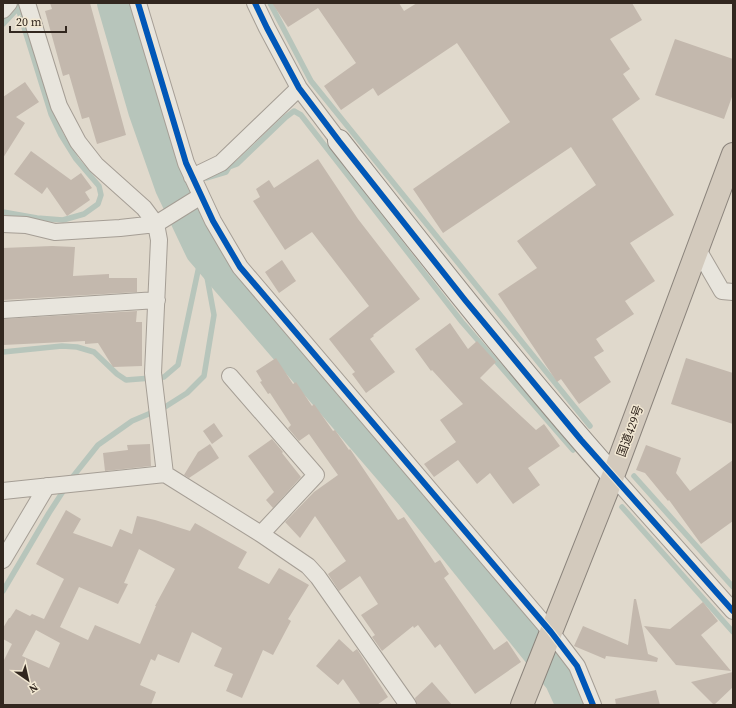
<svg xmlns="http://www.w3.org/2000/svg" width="736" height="708" font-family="'Source Serif 4','Noto Sans JP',serif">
<rect width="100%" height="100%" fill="#e0d9cc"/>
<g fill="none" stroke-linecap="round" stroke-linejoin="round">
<path stroke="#b7c5bb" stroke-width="5.5" d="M270,3l41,78 279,345
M3,24l15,-16v-2
M206,178l20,-6 3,-5 8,-3 49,-47 8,-6 7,4 161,207 111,128
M172,187l22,-6
M3,212l34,6 26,2 21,-6 14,-10 3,-9 -2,-9 -23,-27 -15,-24 -10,-21 -33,-106 3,-4
M3,352l59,-6 15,1 17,5 23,22 9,6 38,-3 14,-12 24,-113
M634,476l99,111
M622,507l111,125
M3,591l46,-78 22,-34 27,-34 34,-24 33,-14 22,-14 17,-17 10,-61 -12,-65"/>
<path stroke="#b7c5bb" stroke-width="34" d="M114,3l31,107 27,77 30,63 211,245 148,184 12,26"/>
</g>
<path fill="#c3b8ad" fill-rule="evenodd" d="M50,3h40l36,132 -29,9 -8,-27 -7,2 -13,-45 -6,2 -18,-65 7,-2z
M272,3h127l5,8 13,-8h215l10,17 -32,19 20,30 -7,5 17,25 -28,20 62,96 -44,28 25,38 -30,20 9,13 -38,25 8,12 -10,6 17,25 -32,22 -18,-25 -4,3 -59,-88 39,-26 -20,-27 79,-56 -25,-38 -128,86 -30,-44 97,-67 -53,-79 -79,53 -5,-8 -32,22 -17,-24 32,-23 -38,-55 -30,19z
M675,39l58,20v35l-9,25 -69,-24z
M25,82l14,20 -23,15 9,6 -22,35v-61z
M31,151l40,29 10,-7 11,15 -7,4 5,8 -23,16 -20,-29 -5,7 -28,-20z
M318,159l40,60 62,80 -47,36 1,1 -4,3 25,33 -29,21 -14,-19 3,-2 -26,-33 40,-33 -57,-74 -27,18 -32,-49 7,-4 -4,-8 13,-9 5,8z
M52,246l23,1 -2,29 36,-2v4h28v14l-134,8v-52z
M282,260l14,21 -17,12 -14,-21z
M137,311l-1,11h6v44l-29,1 -15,-24 -13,1v-3l-82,4v-26z
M450,323l18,26 9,-8 19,21 -16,16 56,52 8,-6 16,22 -32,22 12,17 -27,19 -23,-31 -13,11 -19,-24 -24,17 -10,-13 32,-22 -16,-22 23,-16 -31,-34 -1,1 -16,-22z
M276,358l17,26 3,-2 16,24 2,-2 19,27 2,-1 14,20 1,-1 48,71 6,-3 31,46 5,-3 9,14 -5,4 50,72 13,-9 14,21 -46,32 -35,-50 -5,4 -17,-23 -4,3 -1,-2 -31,25 -10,-14 3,-2 -14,-20 17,-11 -18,-28 -21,15 -11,-17 18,-13 -31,-45 -15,22 -15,-16 29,-30 24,-17 -29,-41 -10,7 -11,-13 3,-3 -21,-32 -2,1 -8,-12 2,-1 -6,-10z
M686,358l47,15v51l-62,-20z
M214,423l9,13 -11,8 -9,-13z
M272,439l11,13 -1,1 19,24 -28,31 -7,-8 8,-8 -26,-36z
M150,444l1,22 -46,5 -2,-18 25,-3 -1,-5z
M210,444l9,14 -30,20 -5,-3 14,-23z
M646,445l35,13 -5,15 14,18 43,-31v61l-32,23 -32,-44 -1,1 -23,-28 -9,-3z
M66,510l15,9 -8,14 39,14 8,-18 12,5 5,-18 18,4 35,11 5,-8 52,29 -9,16 25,13 6,3 10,-16 30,17 -21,34 3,2 -18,34 -10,-5 -21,48 -16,-7 7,-17 -19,-8 8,-18 -30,-16 -13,31 -21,-9 -3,7 -4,-2 -11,26 16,7 -5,13h-148v-43l9,-18 -9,-5v-11l6,-10h1l6,-9 14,7 2,-2 12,5 20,-40 -28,-15zM139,549l36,20 -20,37h1l-16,38 -45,-19 -7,15 -28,-13 19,-40 39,17 10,-20 -4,-1zM36,630l24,13 -11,25 -27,-12z
M634,599h2l12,55 10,4 -1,4 -51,-6 -1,3 -31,-13 9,-20 45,19z
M703,602l15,19 -17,14 30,36 -55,-6 -32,-39 26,3z
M339,639l14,13 4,-3 31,48 -11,8h-16l-18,-26 -5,6 -22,-19z
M733,672v15l-19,18 -23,-23z
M432,682l20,23h-35l-2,-7z
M656,690l4,15h-44l-1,-6z"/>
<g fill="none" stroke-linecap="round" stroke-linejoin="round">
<g stroke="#a59e95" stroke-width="18">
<path id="street" d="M27,3l32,103 19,36 18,23 48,43 12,16 3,16 -6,133 12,101
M138,3l48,160 27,58 27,46 311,365 26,34 16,39
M255,3l12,25 32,60 40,53
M3,10l6,-7
M192,177l29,-14 78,-75
M3,224l23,1 29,7 65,-4 36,-4 45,-28
M697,248l25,43 11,1
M3,310l154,-10
M230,376l86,99 -55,59
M613,476l120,135
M3,491l162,-17 96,60 47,32 10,11 90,128
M3,560l44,-74"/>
</g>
<g stroke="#958e85" stroke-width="24">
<path id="secondary" d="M339,141c89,113 178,227 274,335"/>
</g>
<g stroke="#8b847c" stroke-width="24">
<path id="highway" d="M522,705l91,-229 120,-322"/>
</g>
<use href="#street" stroke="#e8e5dd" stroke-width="16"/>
<use href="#secondary" stroke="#e8e5dd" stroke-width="22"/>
<use href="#highway" stroke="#d3cabd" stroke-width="22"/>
<g stroke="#f1e7d2" stroke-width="8">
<path id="cycleway" d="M138,3l48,160 27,58 27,46 311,365 26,34 16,39
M255,3l12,25 32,60 40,53 126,159 116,140 152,171"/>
</g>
<use href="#cycleway" stroke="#0057b8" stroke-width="6"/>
</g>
<g text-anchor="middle" stroke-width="3" stroke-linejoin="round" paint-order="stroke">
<g font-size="12" fill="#32271f" stroke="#f1e7d2">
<text transform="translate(630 431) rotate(-70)" y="4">国道429号</text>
</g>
</g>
<rect width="736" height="708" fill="none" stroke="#32271f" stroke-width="8"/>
<g transform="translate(28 680) rotate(146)" stroke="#f1e7d2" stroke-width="3" paint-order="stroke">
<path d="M0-3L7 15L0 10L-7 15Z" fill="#32271f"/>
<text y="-6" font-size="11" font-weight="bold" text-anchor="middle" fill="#32271f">N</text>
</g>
<path d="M10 26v6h56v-6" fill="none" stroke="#32271f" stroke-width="2"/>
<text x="16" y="26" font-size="12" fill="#32271f" stroke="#f1e7d2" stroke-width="3" paint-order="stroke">20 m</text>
</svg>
